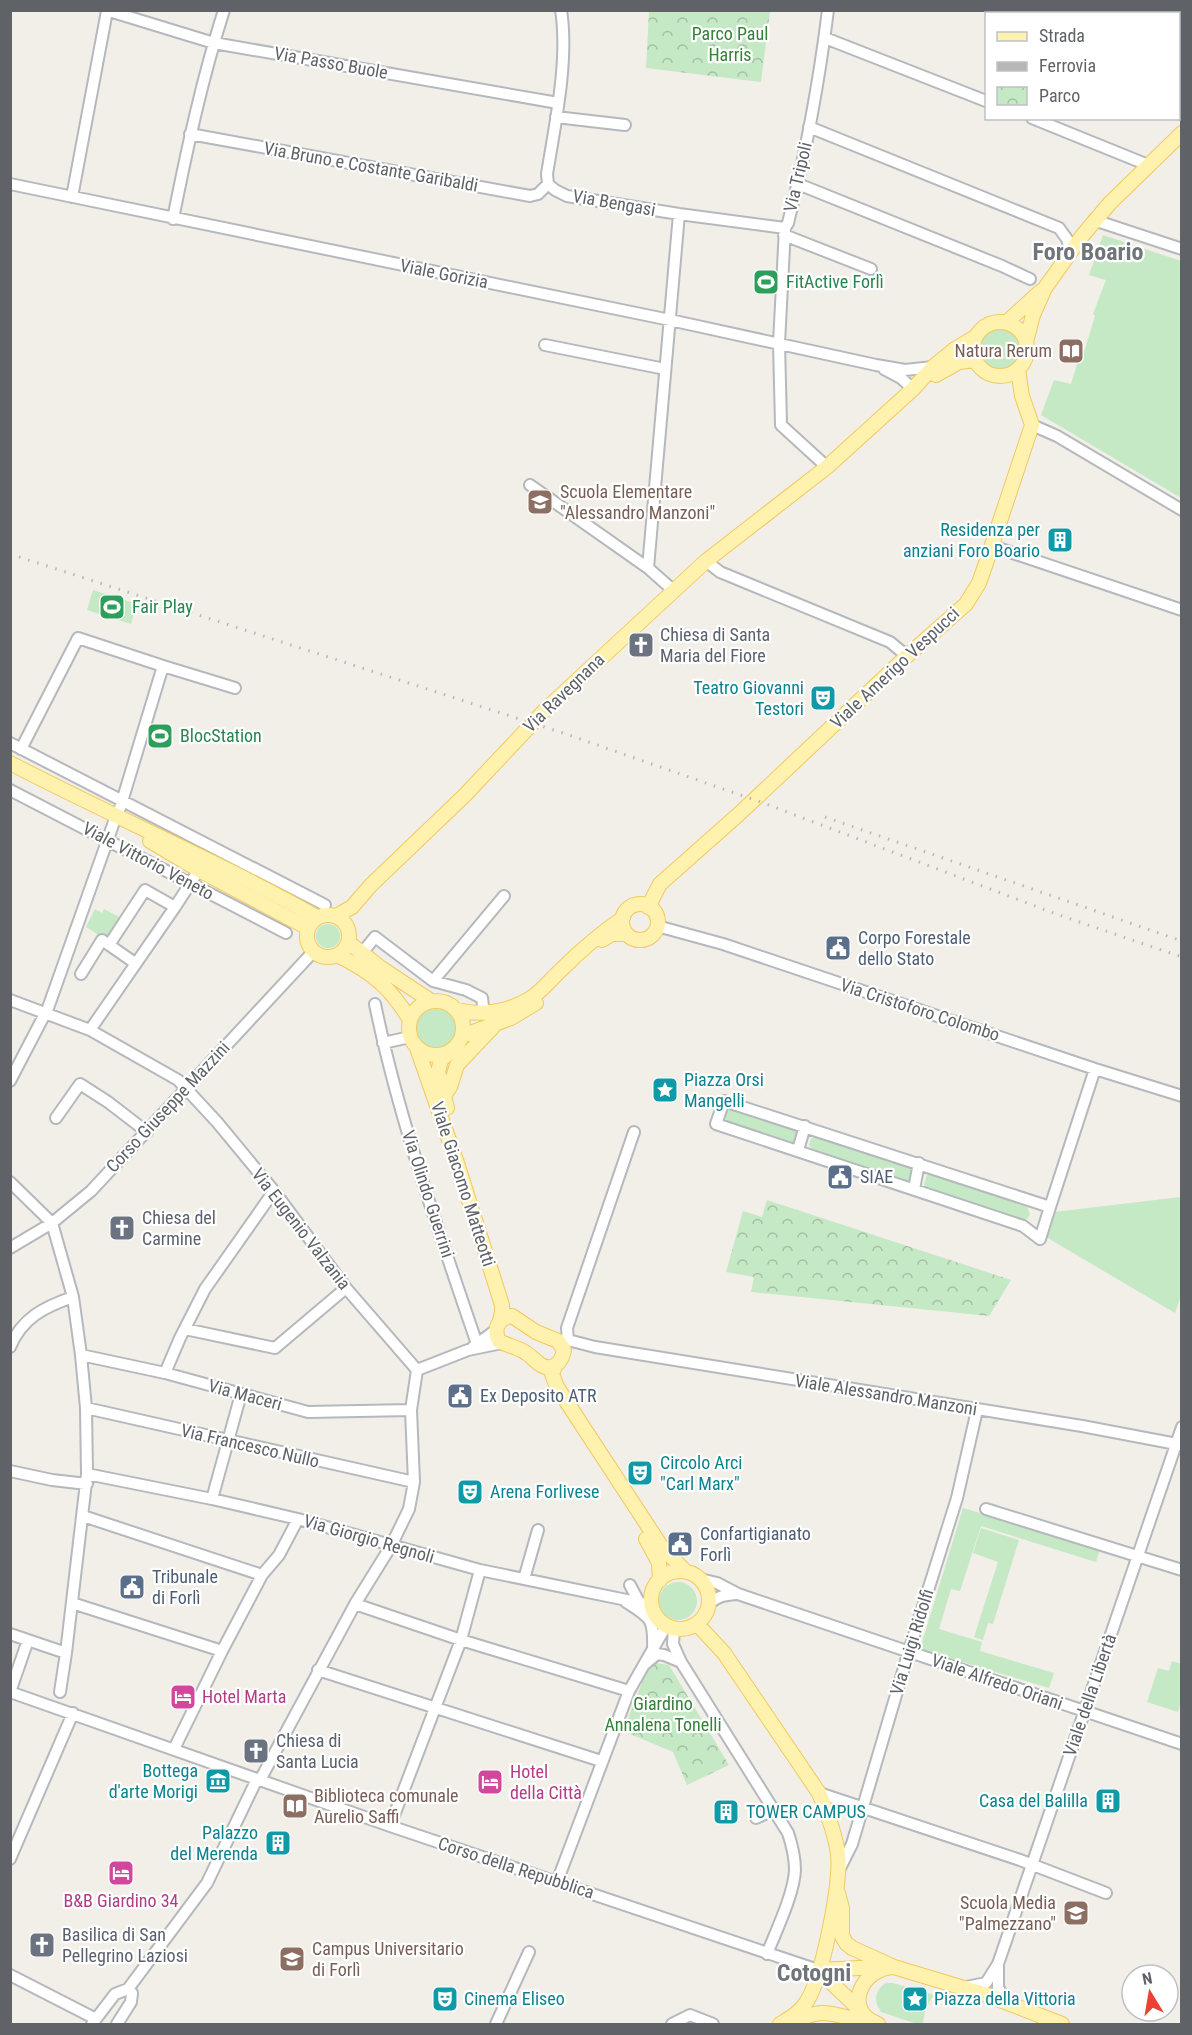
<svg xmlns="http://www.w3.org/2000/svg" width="1192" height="2035" font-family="'Roboto Condensed',sans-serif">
<defs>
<pattern id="park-crowns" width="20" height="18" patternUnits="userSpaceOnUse" patternTransform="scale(1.5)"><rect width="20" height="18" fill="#c5e8c5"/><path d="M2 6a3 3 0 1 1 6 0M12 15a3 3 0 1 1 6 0" fill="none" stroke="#a3c0a4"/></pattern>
</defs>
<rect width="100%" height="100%" fill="#f1efe8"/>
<path fill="#c5e8c5" d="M1103,235l78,26v237l-140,-83 13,-35 17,4 10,-33 3,1 11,-36 -2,-2 13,-34 -17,-5z
M979 349a21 21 0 1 1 42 0a21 21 0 1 1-42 0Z
M93,590l44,14 -6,20 -44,-14z
M95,909l7,4 2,-4 17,9 -13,23 -22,-14z
M316 936a12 12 0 1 1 24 0a12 12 0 1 1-24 0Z
M416 1029a20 20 0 1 1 40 0a20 20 0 1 1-40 0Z
M726,1110h7l63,20 1,5 -1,6 -5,3 -65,-23 -2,-5z
M817,1136l95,32 2,6 -1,5 -6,3 -93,-30 -5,-7 2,-6z
M933,1174l94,33 3,7 -3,5 -5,2 -93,-32 -5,-4 3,-10z
M1181,1197v98l-6,18 -129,-76 8,-25z
M963,1508l137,41 -4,13 -115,-36 -21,65 -9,-2 -12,40 43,13 -2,9 74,22 -5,15 -129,-39z
M981,1528l38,12 -26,84 -5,-1 -5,17 -9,-3 24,-75 -25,-9z
M659 1601a19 19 0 1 1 38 0a19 19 0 1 1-38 0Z
M1172,1661l9,3v37l-3,11 -31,-10 11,-34 11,3z
M886,1983h7l41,12c-7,9 -10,18 -11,29h-6l-36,-12c-8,-11 -6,-22 5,-29z"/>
<path fill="url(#park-crowns)" d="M649,11h121l-9,71 -115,-14z
M767,1200l244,80 -22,36 -238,-24 3,-15 -28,-5 17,-61 19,6z
M655,1663l14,2 60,100 -42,20 -14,-33 -50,-21 24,-61z"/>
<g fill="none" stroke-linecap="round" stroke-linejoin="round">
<g stroke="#b5b8bc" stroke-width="14">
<path id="minor" d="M106,10l108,33 344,60
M561,10c8,50 -6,114 -14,164l1,10 7,6 12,6 112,18 106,14
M994,10l7,4
M825,38l161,63
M1178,106l4,3
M556,117l69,8
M1032,118l116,47
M809,127l250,101 8,11 4,13
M190,134l340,62 8,-2 10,-10
M10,184l660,136 206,45 29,5 28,-3
M798,184l204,82 28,13
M72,197l35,-186
M173,219c14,-70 29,-140 51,-209
M1094,220l88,29
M784,235l87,34
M545,345l120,24
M884,369l17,9 12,11
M1032,425l25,11 125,74
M827,467l-46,-42 -2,-82 6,-115 3,-5c18,-70 31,-141 40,-213
M530,485l118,83 26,23
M992,546l190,64
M706,561l14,11 170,70 17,14
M648,568l31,-354
M10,743l315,162
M21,749l57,-111 85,28
M10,790l276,143
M120,808l43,-142 72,22
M657,926l66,18 372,125 87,27
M109,945l36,-55 30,17
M362,953l13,-16 58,44 33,9 16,8 2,16
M81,974l21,-34 33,23
M433,981l71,-85
M10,1000l80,30 88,50 39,42 57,69 72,97 71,82
M375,1004c24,116 64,228 102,340
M90,1030l85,-123 24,-37
M383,1043l27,-6
M10,1081l38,-73 67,-189
M724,1101l326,106 -10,32 -17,-13 -307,-102z
M56,1118l24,-34 28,18 39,30
M798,1150l7,-24
M10,1182l42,41 21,74 8,58 5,53 1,66 -21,179 -56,-19
M914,1189l5,-26
M1050,1207l45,-138
M10,1248l42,-25 39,-32 222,-239
M185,1329l90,19 71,-60
M568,1340l-1,-12 67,-196
M558,1341l10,-1 27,7 487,79 100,19
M10,1347c12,-29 34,-40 63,-50
M473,1347l23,-17
M81,1355l84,18 143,39 103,-2
M417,1370l51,-20 34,-7
M165,1373l15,-35 25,-49 69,-98
M86,1408l328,74
M10,1471l42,9 35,4
M87,1474l125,25 86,20 182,51 171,35
M212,1499l29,-105
M986,1509l196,61
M83,1516l179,59
M524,1579l14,-49
M700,1579l17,4 21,11 444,150
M630,1585l9,17
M626,1602c25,16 28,16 27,47
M72,1603l150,48
M355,1604l106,36 168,51
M709,1604c9,-8 15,-9 27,-10
M674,1629l-1,15 8,18
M28,1640l-18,52 380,134 428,144
M645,1664l12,-10 7,1 17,7 107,171c4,12 7,24 7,37 -1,24 -19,61 -28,84
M318,1670l283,91
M60,1692l6,-39
M174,1749l48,-98 40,-76 17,-20 19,-36
M260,1780l95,-176 36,-58 18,-37 5,-27 -3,-72 6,-40
M819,1793l201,67 86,33
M756,1818l17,-8
M390,1826l71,-186 19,-70
M10,1859l63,-146
M838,1872l14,-28 57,-193 48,-153 20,-88
M557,1882l72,-191 37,-65
M998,1966v21l8,15
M10,1975l86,44
M966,1987l20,-4 12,-19 184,-537
M128,1989l79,-106 50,-104
M92,2024l23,-30 13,-5 4,4 -1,9 -14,22
M496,2024l33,-72
M672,2024l18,-9 23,9"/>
</g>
<g stroke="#f2c960" stroke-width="16">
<path id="major" d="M973 349a27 27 0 1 1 54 0a27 27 0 1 1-54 0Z
M1007,322l34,-31
M1026,342l7,-27 12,-27 37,-52 28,-33 72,-70
M936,375l23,-13 16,-2
M10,763c102,53 207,98 307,154
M150,841l49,29 109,58
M622 922a18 18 0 1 1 36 0a18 18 0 1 1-36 0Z
M648,907l12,-23 79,-70 168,-158 59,-52 13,-21 7,-20 46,-138 -10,-29 -4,-27
M307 936a21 21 0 1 1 42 0a21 21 0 1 1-42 0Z
M336,916l16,-9 19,-22 94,-90 80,-85 161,-149 121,-94 86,-78 20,-22 22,-18 20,-12
M602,940l10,-6h14
M348,942l33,26 50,33
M337,955c35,17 53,32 73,65
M409 1028a27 27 0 1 1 54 0a27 27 0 1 1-54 0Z
M455,1009c24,8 54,3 76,-11 11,-7 21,-20 31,-29 19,-19 39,-36 61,-51
M462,1036l49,-18 25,-15
M417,1048l40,115 45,142v7l-2,9
M443,1097l7,-10 7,-22 36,-38
M447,1108l-9,-36 3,-12 13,-11
M512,1316l24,16 22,9 6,9c-2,12 -11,22 -23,15 -5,-3 -10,-9 -15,-12 -8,-6 -18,-7 -27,-12 -6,-12 -1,-23 13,-25z
M555,1366l-3,8 5,13 104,159 25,26
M646,1539l13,24 1,17
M651 1600a29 29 0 1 1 58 0a29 29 0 1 1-58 0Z
M697,1624l27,29 95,140c8,19 16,40 19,61 3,29 -15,122 -31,147 -6,11 -17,17 -27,23
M838,1893l4,15v28l4,7 6,5 40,18
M818,1970l61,-3
M818,1970l42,40
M796,2022c32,-19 39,-2 70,-3
M878,2024c-36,-13 -17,-56 16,-57l93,28 75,29"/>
</g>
<use href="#minor" stroke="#fff" stroke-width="10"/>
<use href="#major" stroke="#fff2af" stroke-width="14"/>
<path stroke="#b6b7b8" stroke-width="3" stroke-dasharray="1.5 8" stroke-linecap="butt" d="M10,554l556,180 200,70 290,110 126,43
M825,817l357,124"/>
</g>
<defs>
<g id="stadium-square" transform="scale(1.35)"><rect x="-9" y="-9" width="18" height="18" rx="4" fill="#2e9e5b" stroke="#fff"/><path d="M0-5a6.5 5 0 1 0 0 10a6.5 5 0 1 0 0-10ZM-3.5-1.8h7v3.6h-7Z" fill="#fff"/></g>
<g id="library-square" transform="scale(1.35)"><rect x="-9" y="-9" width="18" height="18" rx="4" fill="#8d6e63" stroke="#fff"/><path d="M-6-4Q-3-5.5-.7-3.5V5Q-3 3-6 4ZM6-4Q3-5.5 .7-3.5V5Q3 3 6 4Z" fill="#fff"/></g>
<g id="school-square" transform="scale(1.35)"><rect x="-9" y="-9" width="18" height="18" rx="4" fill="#8d6e63" stroke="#fff"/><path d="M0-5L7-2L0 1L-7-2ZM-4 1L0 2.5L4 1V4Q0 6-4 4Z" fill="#fff"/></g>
<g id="building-square" transform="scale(1.35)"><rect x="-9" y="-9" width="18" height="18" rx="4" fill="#0f9aa8" stroke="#fff"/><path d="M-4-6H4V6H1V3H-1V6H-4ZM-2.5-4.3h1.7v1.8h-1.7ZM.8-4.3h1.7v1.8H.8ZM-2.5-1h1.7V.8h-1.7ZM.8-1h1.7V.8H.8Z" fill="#fff"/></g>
<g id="church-square" transform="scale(1.35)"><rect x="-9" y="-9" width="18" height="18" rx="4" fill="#6b7280" stroke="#fff"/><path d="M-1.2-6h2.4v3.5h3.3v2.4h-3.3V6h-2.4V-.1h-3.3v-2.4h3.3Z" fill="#fff"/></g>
<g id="theatre-square" transform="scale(1.35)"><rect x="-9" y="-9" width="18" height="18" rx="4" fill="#0f9aa8" stroke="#fff"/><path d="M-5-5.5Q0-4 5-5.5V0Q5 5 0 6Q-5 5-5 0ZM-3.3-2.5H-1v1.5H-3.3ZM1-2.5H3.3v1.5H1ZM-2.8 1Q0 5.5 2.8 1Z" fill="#fff"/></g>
<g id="civic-square" transform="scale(1.35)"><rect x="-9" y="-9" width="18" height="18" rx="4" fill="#5c6f8a" stroke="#fff"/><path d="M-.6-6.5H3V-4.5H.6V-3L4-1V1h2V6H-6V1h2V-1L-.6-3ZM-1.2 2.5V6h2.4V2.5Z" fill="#fff"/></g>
<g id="sight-square" transform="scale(1.35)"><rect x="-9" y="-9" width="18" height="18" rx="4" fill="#0f9aa8" stroke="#fff"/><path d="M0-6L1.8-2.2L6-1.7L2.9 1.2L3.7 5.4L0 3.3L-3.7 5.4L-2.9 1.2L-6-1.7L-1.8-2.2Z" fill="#fff"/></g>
<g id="hotel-square" transform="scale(1.35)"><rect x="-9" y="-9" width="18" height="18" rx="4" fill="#d1479c" stroke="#fff"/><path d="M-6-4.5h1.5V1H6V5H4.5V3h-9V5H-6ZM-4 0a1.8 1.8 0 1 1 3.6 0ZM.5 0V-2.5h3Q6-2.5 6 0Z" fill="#fff"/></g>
<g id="museum-square" transform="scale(1.35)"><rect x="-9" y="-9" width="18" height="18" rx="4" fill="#0f9aa8" stroke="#fff"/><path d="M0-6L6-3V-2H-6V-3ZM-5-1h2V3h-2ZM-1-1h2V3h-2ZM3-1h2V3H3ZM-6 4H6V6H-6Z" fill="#fff"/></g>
<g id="university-square" transform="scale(1.35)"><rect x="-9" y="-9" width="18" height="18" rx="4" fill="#8d6e63" stroke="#fff"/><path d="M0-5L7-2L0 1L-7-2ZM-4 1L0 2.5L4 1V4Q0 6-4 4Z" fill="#fff"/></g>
</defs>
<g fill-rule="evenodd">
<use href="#stadium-square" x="766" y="282"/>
<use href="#library-square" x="1071" y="351"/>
<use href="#school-square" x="540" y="502"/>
<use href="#building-square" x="1060" y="540"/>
<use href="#stadium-square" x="112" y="607"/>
<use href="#church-square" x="641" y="645"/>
<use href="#theatre-square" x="823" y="698"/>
<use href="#stadium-square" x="160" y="736"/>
<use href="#civic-square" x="838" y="948"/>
<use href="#sight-square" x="665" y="1090"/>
<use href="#civic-square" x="840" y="1177"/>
<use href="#church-square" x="122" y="1228"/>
<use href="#civic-square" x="460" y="1396"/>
<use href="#theatre-square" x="640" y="1473"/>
<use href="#theatre-square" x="470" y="1492"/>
<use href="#civic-square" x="680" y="1544"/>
<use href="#civic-square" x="132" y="1587"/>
<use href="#hotel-square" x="183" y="1697"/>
<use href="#church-square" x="256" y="1751"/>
<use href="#museum-square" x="218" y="1781"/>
<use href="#hotel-square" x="490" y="1782"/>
<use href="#building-square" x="1108" y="1801"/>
<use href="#library-square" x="295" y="1806"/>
<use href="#building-square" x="726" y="1812"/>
<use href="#building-square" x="278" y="1843"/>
<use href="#hotel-square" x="121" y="1873"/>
<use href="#university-square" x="1076" y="1913"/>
<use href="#church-square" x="42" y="1945"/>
<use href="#university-square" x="292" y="1959"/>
<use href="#theatre-square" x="445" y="1999"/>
<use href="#sight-square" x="915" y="1999"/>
</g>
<g text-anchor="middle" stroke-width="4.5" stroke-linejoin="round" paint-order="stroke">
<g font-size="18" fill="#348238" stroke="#fff">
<text x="730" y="40">Parco Paul<tspan x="730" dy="21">Harris</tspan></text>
<text x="663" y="1710">Giardino<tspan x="663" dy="21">Annalena Tonelli</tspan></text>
</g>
<g font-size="18" fill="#5f6368" stroke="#fff">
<text transform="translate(331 63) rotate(10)" y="6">Via Passo Buole</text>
<text transform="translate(371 167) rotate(10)" y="6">Via Bruno e Costante Garibaldi</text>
<text transform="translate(798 177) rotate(-77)" y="6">Via Tripoli</text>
<text transform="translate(614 203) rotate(10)" y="6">Via Bengasi</text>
<text transform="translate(444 274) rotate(11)" y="6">Viale Gorizia</text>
<text transform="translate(895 668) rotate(-43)" y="6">Viale Amerigo Vespucci</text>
<text transform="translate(564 693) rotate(-44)" y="6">Via Ravegnana</text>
<text transform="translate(148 861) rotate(28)" y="6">Viale Vittorio Veneto</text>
<text transform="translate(920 1010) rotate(18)" y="6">Via Cristoforo Colombo</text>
<text transform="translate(168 1107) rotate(-47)" y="6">Corso Giuseppe Mazzini</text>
<text transform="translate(463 1184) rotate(72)" y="6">Viale Giacomo Matteotti</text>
<text transform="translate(428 1194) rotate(72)" y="6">Via Olindo Guerrini</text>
<text transform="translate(301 1229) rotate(52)" y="6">Via Eugenio Valzania</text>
<text transform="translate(245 1395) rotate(15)" y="6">Via Maceri</text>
<text transform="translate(886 1395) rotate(9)" y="6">Viale Alessandro Manzoni</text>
<text transform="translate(250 1446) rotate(13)" y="6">Via Francesco Nullo</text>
<text transform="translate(369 1539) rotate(16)" y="6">Via Giorgio Regnoli</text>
<text transform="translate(912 1642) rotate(-73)" y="6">Via Luigi Ridolfi</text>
<text transform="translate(997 1682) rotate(19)" y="6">Viale Alfredo Oriani</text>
<text transform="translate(1090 1695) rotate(-71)" y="6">Viale della Libertà</text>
<text transform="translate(516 1868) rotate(18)" y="6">Corso della Repubblica</text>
</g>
<g font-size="18" fill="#27864d" stroke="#fff" text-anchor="start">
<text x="786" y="288">FitActive Forlì</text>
<text x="132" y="613">Fair Play</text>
<text x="180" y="742">BlocStation</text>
</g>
<g font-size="18" fill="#785e54" stroke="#fff" text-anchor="start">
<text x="1052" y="357" text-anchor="end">Natura Rerum</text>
<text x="560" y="498">Scuola Elementare<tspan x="560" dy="21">"Alessandro Manzoni"</tspan></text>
<text x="314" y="1802">Biblioteca comunale<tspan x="314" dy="21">Aurelio Saffi</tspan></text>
<text x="1056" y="1909" text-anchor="end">Scuola Media<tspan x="1056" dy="21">"Palmezzano"</tspan></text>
<text x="312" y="1955">Campus Universitario<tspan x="312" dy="21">di Forlì</tspan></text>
</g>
<g font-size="18" fill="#0d838f" stroke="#fff" text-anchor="start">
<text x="1040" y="536" text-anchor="end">Residenza per<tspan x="1040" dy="21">anziani Foro Boario</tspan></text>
<text x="804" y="694" text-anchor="end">Teatro Giovanni<tspan x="804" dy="21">Testori</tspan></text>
<text x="684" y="1086">Piazza Orsi<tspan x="684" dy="21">Mangelli</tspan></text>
<text x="660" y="1469">Circolo Arci<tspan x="660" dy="21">"Carl Marx"</tspan></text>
<text x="490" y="1498">Arena Forlivese</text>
<text x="198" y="1777" text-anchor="end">Bottega<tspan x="198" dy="21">d'arte Morigi</tspan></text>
<text x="1088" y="1807" text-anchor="end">Casa del Balilla</text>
<text x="746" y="1818">TOWER CAMPUS</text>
<text x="258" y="1839" text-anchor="end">Palazzo<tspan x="258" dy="21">del Merenda</tspan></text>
<text x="464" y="2005">Cinema Eliseo</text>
<text x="934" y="2005">Piazza della Vittoria</text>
</g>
<g font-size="18" fill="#5b616d" stroke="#fff" text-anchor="start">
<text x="660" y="641">Chiesa di Santa<tspan x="660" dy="21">Maria del Fiore</tspan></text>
<text x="142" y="1224">Chiesa del<tspan x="142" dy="21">Carmine</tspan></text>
<text x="276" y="1747">Chiesa di<tspan x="276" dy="21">Santa Lucia</tspan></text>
<text x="62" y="1941">Basilica di San<tspan x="62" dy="21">Pellegrino Laziosi</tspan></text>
</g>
<g font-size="18" fill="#4e5e75" stroke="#fff" text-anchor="start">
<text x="858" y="944">Corpo Forestale<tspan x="858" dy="21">dello Stato</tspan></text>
<text x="860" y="1183">SIAE</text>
<text x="480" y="1402">Ex Deposito ATR</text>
<text x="700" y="1540">Confartigianato<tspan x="700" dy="21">Forlì</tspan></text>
<text x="152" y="1583">Tribunale<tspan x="152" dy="21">di Forlì</tspan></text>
</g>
<g font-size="18" fill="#b23c85" stroke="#fff" text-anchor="start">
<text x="202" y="1703">Hotel Marta</text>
<text x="510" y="1778">Hotel<tspan x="510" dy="21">della Città</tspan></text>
<text x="121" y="1907" text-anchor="middle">B&amp;B Giardino 34</text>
</g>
<g font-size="24" font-weight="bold" fill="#70757a" stroke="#fff">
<text x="1088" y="260">Foro Boario</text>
<text x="814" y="1981">Cotogni</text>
</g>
</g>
<rect width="1192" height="2035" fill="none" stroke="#5f6368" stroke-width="24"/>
<rect x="985" y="12" width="195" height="108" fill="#ffffff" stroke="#bfc1c3" stroke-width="1.5"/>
<rect x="997" y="32" width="30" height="9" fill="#fff2af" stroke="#bfc1c3" stroke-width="1.5"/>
<text x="1039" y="42" font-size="18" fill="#5f6368">Strada</text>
<rect x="997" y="62" width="30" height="9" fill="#b6b7b8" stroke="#bfc1c3" stroke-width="1.5"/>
<text x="1039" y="72" font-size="18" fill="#5f6368">Ferrovia</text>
<rect x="997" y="87" width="30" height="18" fill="url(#park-crowns)" stroke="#bfc1c3" stroke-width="1.5"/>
<text x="1039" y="102" font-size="18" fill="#5f6368">Parco</text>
<g transform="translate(1150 1993) rotate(349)"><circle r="28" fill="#ffffff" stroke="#bfc1c3" stroke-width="1.5"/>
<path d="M0-4.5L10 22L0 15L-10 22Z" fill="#ea4335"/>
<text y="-9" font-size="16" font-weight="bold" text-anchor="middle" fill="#5f6368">N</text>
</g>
</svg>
